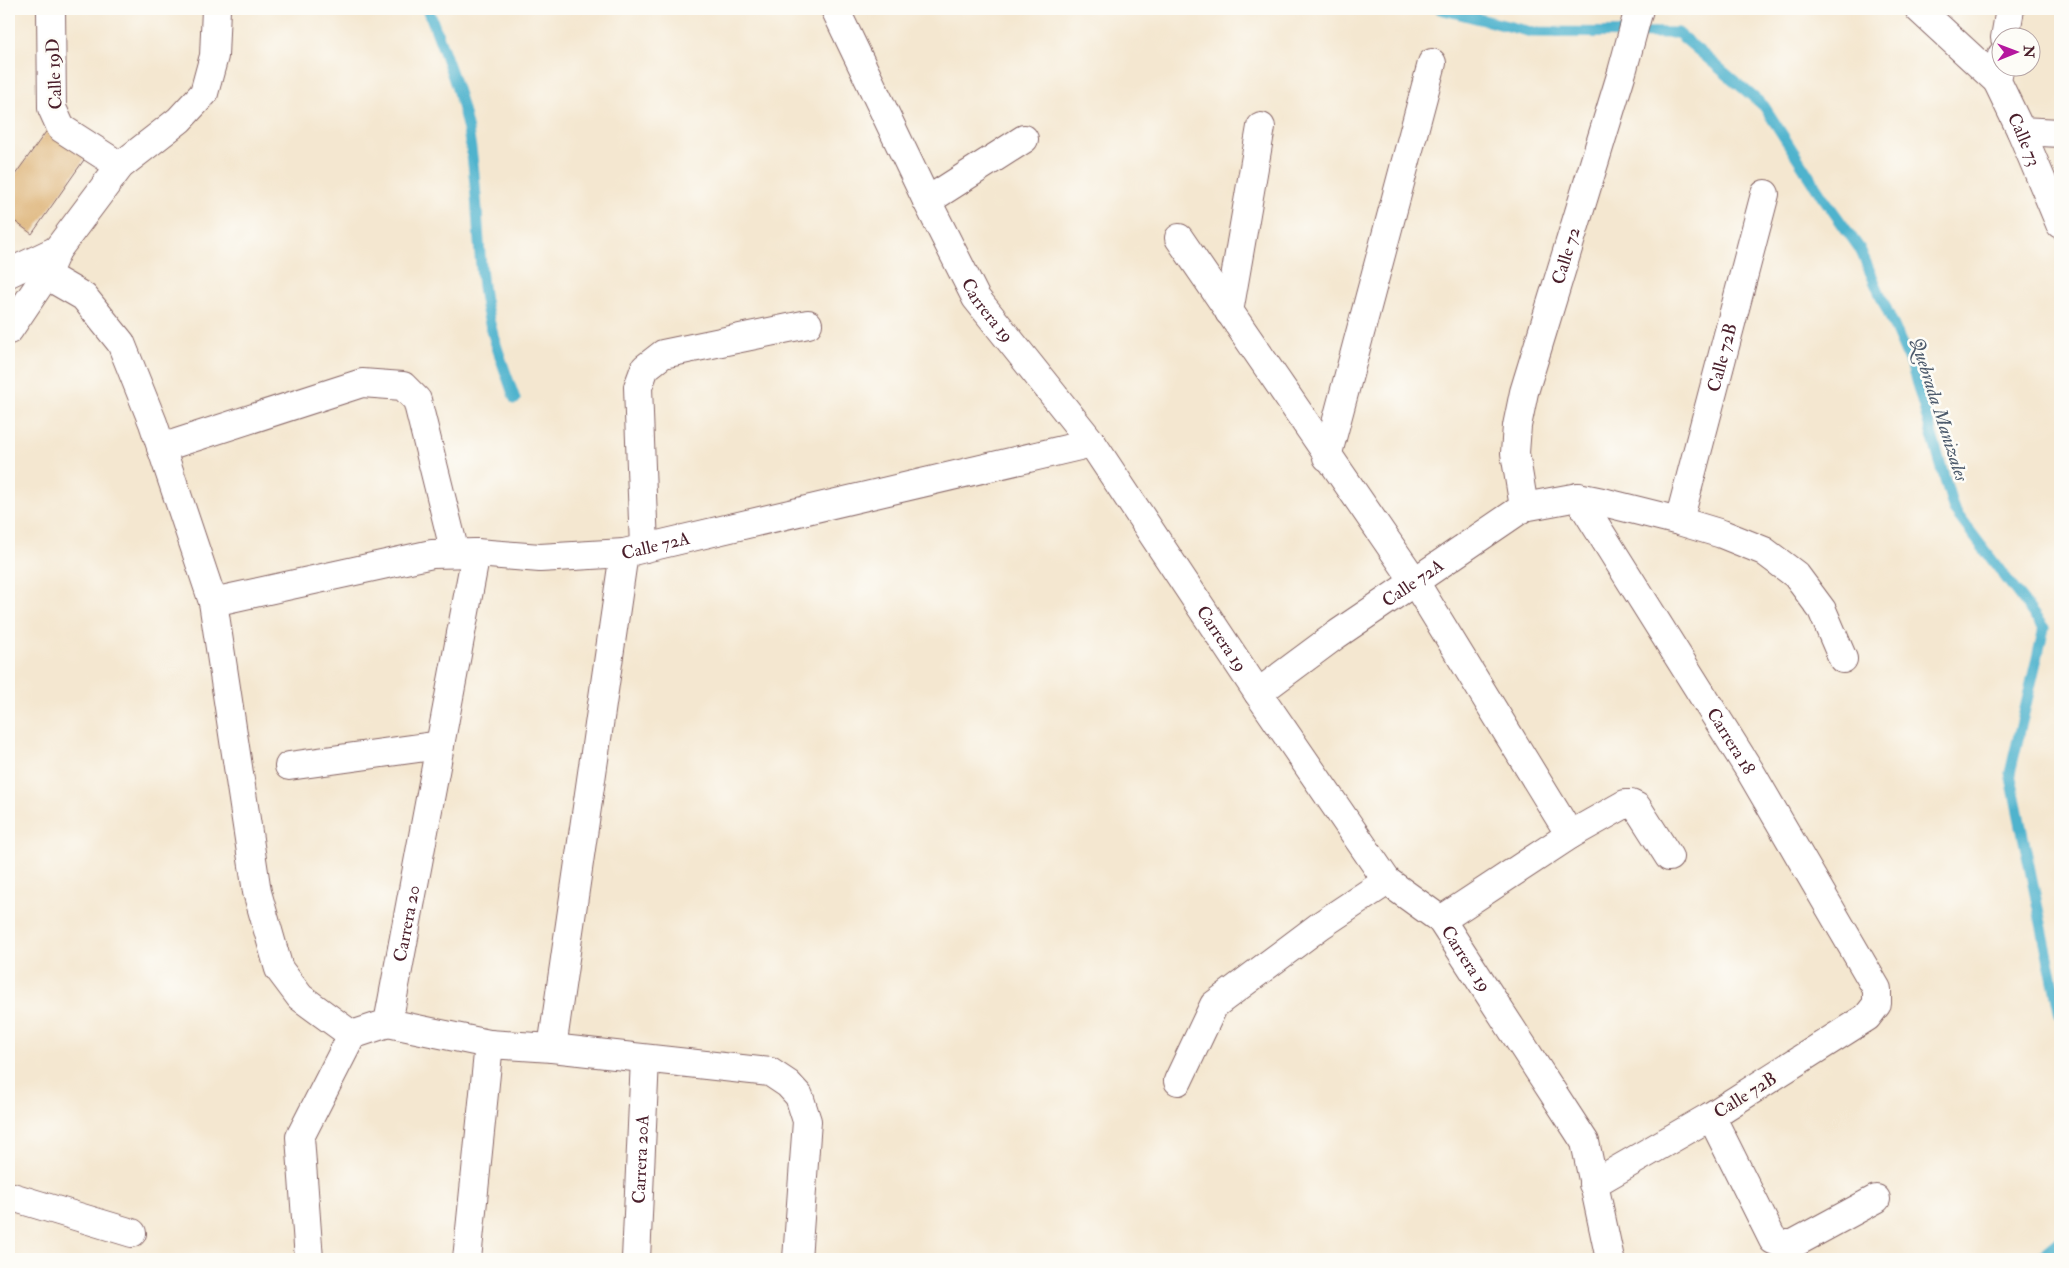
<svg xmlns="http://www.w3.org/2000/svg" width="2069" height="1268" font-family="'IM FELL Double Pica',serif">
<rect width="100%" height="100%" fill="#fdfcf7"/>
<filter id="ink" filterUnits="userSpaceOnUse"><feTurbulence type="fractalNoise" baseFrequency=".02" numOctaves="2"/><feDisplacementMap in="SourceGraphic" scale="10" xChannelSelector="R" yChannelSelector="G"/><feConvolveMatrix kernelMatrix="1 2 1 2 8 2 1 2 1" color-interpolation-filters="sRGB"/></filter>
<filter id="wash" filterUnits="userSpaceOnUse"><feTurbulence type="fractalNoise" baseFrequency=".0096" numOctaves="4" result="noise"/><feDisplacementMap in="SourceGraphic" scale="20" xChannelSelector="R" yChannelSelector="G"/><feGaussianBlur stdDeviation="1.12" result="paint"/><feColorMatrix in="noise" values="0 0 0 0 0 0 0 0 0 0 0 0 0 0 0 0 0 1.4 0 .05"/><feComposite in="paint" operator="in"/></filter>
<g filter="url(#wash)">
<rect width="100%" height="100%" fill="#f4e7d0"/>
<g fill="none" stroke-linecap="round" stroke-linejoin="round">
<path stroke="#4fb3cd" stroke-width="11" d="M428,9c16,43 35,88 42,133 8,48 7,96 13,144 4,39 19,76 32,113
M1440,9l91,23 147,1 86,73 56,87 40,56 52,118 42,143 90,118 -34,145 50,242
M2038,1259l22,-18"/>
</g>
<g id="blocks">
<path fill="#daac6b" d="M48,129l38,28 -54,77 -23,-17v-34z"/>
</g>
</g>
<g filter="url(#ink)">
<use href="#blocks" fill-opacity="0" stroke="#866565" stroke-width="1"/>
<g fill="none" stroke-linecap="round" stroke-linejoin="round">
<g stroke="#866565" stroke-width="30">
<g id="minor">
<path d="M51,9l1,99 9,20 59,38"/>
<path id="s1" d="M835,9l92,192 49,97 116,145 166,250 129,188 54,39 144,222 25,117"/>
<path d="M1919,9l78,72"/>
<path d="M2005,38l5,-29"/>
<path id="s2" d="M2002,55l-5,26 24,50 39,93"/>
<path d="M2021,131l39,2"/>
<path d="M927,201l97,-62"/>
<path d="M1179,238l236,344 155,253"/>
<path d="M9,273l48,-23"/>
<path d="M46,275l38,22 37,46 32,80 60,179 44,290 22,77 21,28 52,38"/>
<path d="M1229,312l32,-185"/>
<path d="M9,330l37,-55 11,-25 63,-84 59,-46 25,-27 10,-37 2,-47"/>
<path d="M161,448l201,-65 41,3 14,14 38,153"/>
<path d="M1327,457l105,-394"/>
<path id="s3" d="M1578,497l172,274 127,218v15l-10,13 -156,99 -118,68"/>
<path id="s4" d="M1524,507l-9,-54 2,-27 7,-34 98,-320 17,-63"/>
<path id="s5" d="M1679,521l86,-327"/>
<path d="M644,548l-6,-161 7,-19 18,-14 145,-30"/>
<path id="s6" d="M213,602l219,-48 44,-1 64,5 84,-5 468,-110"/>
<path id="s7" d="M1258,693l78,-58 188,-128 54,-10 29,6 72,18 43,13 42,17 32,24 26,35 21,49"/>
<path d="M289,766l151,-21"/>
<path d="M1441,920l129,-85 55,-31h6l6,3 32,50"/>
<path d="M388,1023l101,21 63,4 72,-495"/>
<path d="M552,1048l218,24 18,12 11,12 8,25 -10,138"/>
<path d="M1178,1081l36,-76 107,-80 66,-44"/>
<path d="M1711,1116l62,124 10,4h10l83,-45"/>
<path d="M9,1196l123,37"/>
<path id="s8" d="M309,1259l-9,-122 52,-102 36,-12 88,-470"/>
<path d="M467,1259l22,-215"/>
<path id="s9" d="M636,1259l9,-200"/>
</g>
</g>
<use href="#minor" stroke="#fff" stroke-width="28"/>
</g>
</g>
<g text-anchor="middle" stroke-width="5" stroke-linejoin="round" paint-order="stroke">
<g font-size="18" fill="#4a1f2b" stroke="#fdfcf7">
<text transform="translate(54 74) rotate(-93)" y="6">Calle 19D</text>
<text dy="6" stroke="none"><textPath href="#s2" startOffset="91">Calle 73</textPath></text>
<text dy="6" stroke="none"><textPath href="#s4" startOffset="259">Calle 72</textPath></text>
<text dy="6" stroke="none"><textPath href="#s1" startOffset="338">Carrera 19</textPath></text>
<text dy="6" stroke="none"><textPath href="#s5" startOffset="169">Calle 72B</textPath></text>
<text dy="6" stroke="none"><textPath href="#s6" startOffset="449">Calle 72A</textPath></text>
<text dy="6" stroke="none"><textPath href="#s7" startOffset="190">Calle 72A</textPath></text>
<text dy="6" stroke="none"><textPath href="#s1" startOffset="742">Carrera 19</textPath></text>
<text dy="6" stroke="none"><textPath href="#s3" startOffset="288">Carrera 18</textPath></text>
<text dy="6" stroke="none"><textPath href="#s8" startOffset="376">Carrera 20</textPath></text>
<text dy="6" stroke="none"><textPath href="#s1" startOffset="1148">Carrera 19</textPath></text>
<text transform="translate(1745 1095) rotate(-32)" y="6">Calle 72B</text>
<text dy="6" stroke="none"><textPath href="#s9" startOffset="100">Carrera 20A</textPath></text>
</g>
<g font-size="19" font-style="italic" fill="#4c5a6c" stroke="#fdfcf7">
<text transform="translate(1940 409) rotate(72)" y="7">Quebrada Manizales</text>
</g>
</g>
<rect width="2069" height="1268" fill="none" stroke="#fdfcf7" stroke-width="30"/>
<g transform="translate(2016 52) rotate(89)"><circle r="24" fill="#fdfcf7" stroke="#b5a4a5"/>
<path d="M0-4L9 19L0 12L-9 19Z" fill="#b5179e"/>
<text y="-8" font-size="14" font-weight="bold" text-anchor="middle" fill="#4a1f2b">N</text>
</g>
</svg>
